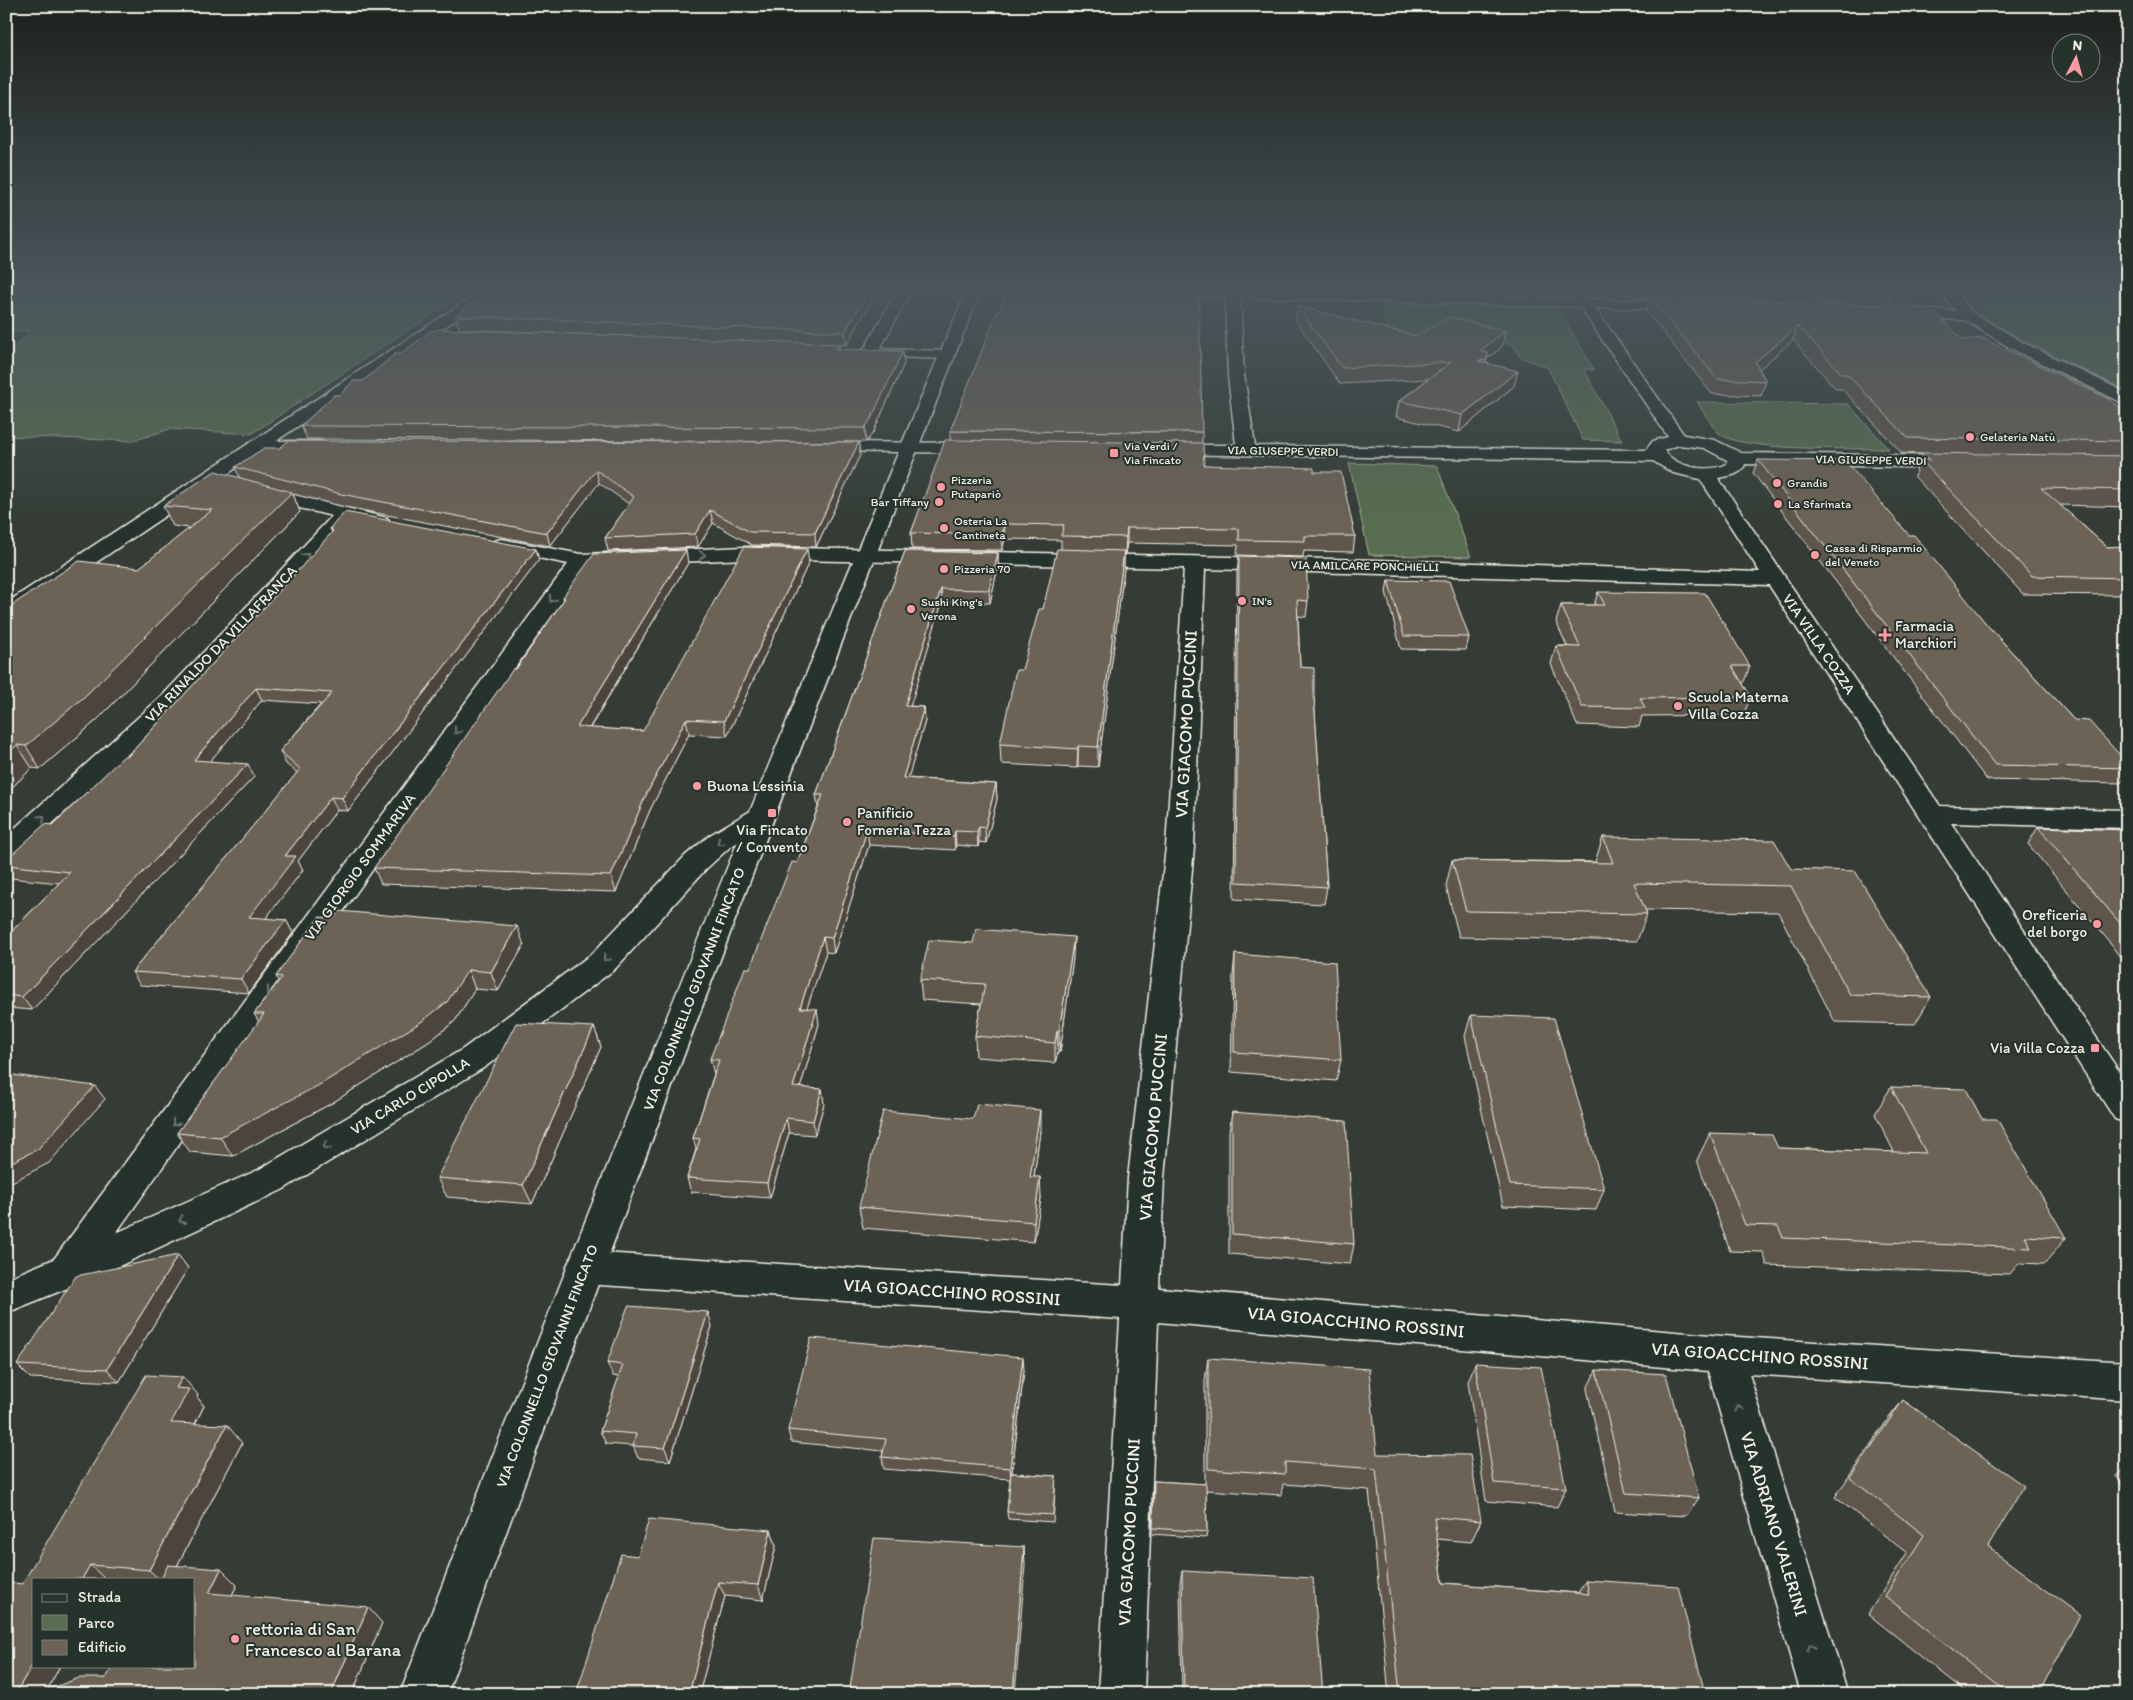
<svg xmlns="http://www.w3.org/2000/svg" width="2133" height="1700" font-family="Itim,sans-serif">
<rect width="100%" height="100%" fill="#343c35"/>
<filter id="ink" filterUnits="userSpaceOnUse"><feTurbulence type="fractalNoise" baseFrequency=".02" numOctaves="2"/><feDisplacementMap in="SourceGraphic" scale="10" xChannelSelector="R" yChannelSelector="G"/><feConvolveMatrix kernelMatrix="1 2 1 2 8 2 1 2 1" color-interpolation-filters="sRGB"/></filter>
<g filter="url(#ink)">
<path fill="#596d50" stroke="#a6af9c" d="M6,287h467l-222,147 -81,-5 -37,12 -127,-5v-81l24,-24h-24z
M1959,287h168v104l-137,-68z
M1381,302l177,6 36,62 -10,-1 38,72 -39,-1 -35,-72 -28,-11 -7,-12 -61,-14 -20,14 -44,-8z
M1697,402l151,2 41,45c-35,-1 -145,3 -169,-15 -9,-7 -16,-23 -23,-32z
M1349,463l88,3 34,91 -102,-2z"/>
<g fill="none" stroke-linecap="round" stroke-linejoin="round">
<g stroke="#f4f1e8" stroke-width="3">
<path id="street" d="M899,287h14l-33,62 67,2 6,2 2,3 -2,3 -94,-3 -2,-3 8,-5z
M1196,287l377,11 -4,-7 2,-3 8,-1 10,12 95,3 5,1 3,3 -3,3 -94,-1 89,127 31,5 26,13 216,3 7,2 2,4 -2,4 -7,2 -212,-4c-3,11 -16,12 -27,14l222,328 187,4v18l-176,-5 176,260v40l-12,-4 -346,-534 -564,-16 -11,278 -30,331 -5,110 564,48 404,26v38l-378,-26 99,320h-47l-93,-323 -550,-49 -14,372h-46l22,-375 -535,-35 -13,-4 -6,-12 6,-12 13,-4 537,33 6,-107 38,-331 18,-279 -438,-9 -159,7 -471,667 142,-63 205,-121 130,-96 93,-98 24,-20 42,-25 9,-3 9,3 4,6 -4,6 -40,25 -24,22 -91,100 -130,98 -203,123 -182,85 -94,38v-34l48,-20 514,-695 -74,-15 -3,-4 3,-4 7,-2 80,15 165,-7 631,13 383,12 -60,-93 -27,-6 -20,-12 -493,-7 -3,-4 3,-4 6,-1h70l-8,-70 -3,-78 -62,-2 -7,-4 4,-4zM1240,297l340,10 88,130 -15,4 -7,9 -391,-4 -11,-71zM1679,445l25,3 23,12v4c-18,9 -52,4 -63,-14z
M1936,287h15l22,26 51,30 103,50v12l-115,-56 -47,-29 -65,-2 -8,-5 8,-5 56,3z
M256,441h62l6,1 3,4 -3,4 -6,1 -68,-1 -3,-4 3,-4z
M821,442l160,1 6,1 3,4 -3,4 -6,1 -166,-2 -3,-4 3,-4z
M262,487l125,31 3,4 -3,4 -7,2 -30,-7 -169,184 -165,152 -10,3v-24l157,-141 169,-179 -77,-19 -3,-4 3,-4z"/>
</g>
<g stroke="#f4f1e8" stroke-width="3">
<path id="secondary" d="M487,287h17l-490,331 -8,2v-17z
M968,287h14c-187,466 -363,936 -535,1407h-47c183,-472 370,-941 568,-1407z"/>
</g>
<use href="#street" fill="#26332d" fill-rule="evenodd"/>
<use href="#secondary" fill="#26332d" fill-rule="evenodd"/>
</g>
<path fill="#5e544b" stroke="#f4f1e8" fill-rule="evenodd" d="M500,287h379l-32,58h-8l1,4 64,15 -31,69 -7,9 -559,-3 -6,-13 39,-31 23,-14 37,-27 235,-18 -176,-7 -3,-13z
M1441,287h73v2z
M1614,287h272l7,6 -5,12 23,3 52,32 164,73v94l-67,-2 47,42 20,-1v49l-104,-1 -109,-118 3,-6 -1,-1 7,-15 -21,-1 -60,-64h-6l-43,-49 -34,29 7,12 -5,15 -49,-2 -66,-83 4,-13h-14l-2,-3h-14z
M1297,306l119,30 89,-5 -3,16 -15,12 -1,4 28,23 -55,46 -63,-15 3,-16 29,-22 -88,5 -44,-63z
M950,431l252,1v11l2,22 110,7 41,64 -2,16 -49,-1 -1,6 -66,-2 1,-10 -111,-2 -2,10h-1v16l-26,198 -20,-1 -1,2 -76,-4 -1,-20 22,-74 21,-61 18,-60v-9l-56,-1 -3,11 -90,-1 -1,-16 39,-93z
M860,455l-44,92 -64,-2 -39,-22 -15,24 -90,4 -3,-13 24,-34 -30,-21 -49,63 -205,-39 -52,-13 7,18 -203,208 -57,49 -8,-1 -26,25v-184l133,-41 51,-40 -17,-2 -10,-20 77,-28 -5,-11z
M1758,460l151,75 79,91 86,94 53,43v12l-6,8 -134,-3 -234,-307z
M330,528l206,21 3,11 -191,251 -11,-1 -39,51 5,9 -38,49 21,1 7,13 -44,60 -109,-8 -8,-13 165,-199 -11,-9 -6,-13 41,-47 -59,-4 -52,61 44,16 -222,233 -26,-2v-71l53,-54 -49,-5 -4,-6v-12l47,-35 75,-69 167,-182 37,-41z
M905,551l93,2v13l-8,37 -48,-1 -32,104 14,1 1,14 -17,57 88,6 1,15 -11,44 -7,-1 -1,5 -22,-2 -1,5 -86,-5 -35,108 -8,-1 -19,56 12,16 -19,64 22,1 2,15 -9,31 -26,-2 -19,65 -79,-6 -4,-14 9,-29 -3,-11 21,-64 -4,-15 87,-196 21,-56 -2,-12z
M1239,556l69,45 -2,16 -8,-1 2,51 14,31 13,189 -3,17 -90,-5 3,-327z
M809,562l-82,174 -38,-2 -39,76 -34,82 -235,-8 -7,-16 142,-199 48,-69 -1,-3 125,-34 -98,165 53,3z
M1388,580l81,57 -3,13 -65,-1 -15,-57z
M1598,592l152,74 -7,18 8,13 -8,18 -101,1 -3,11 -62,-2 -26,-61 5,-18h11l-11,-24 5,-17h33z
M2038,827l89,3v137l-20,-28 -79,-95z
M1603,837l188,32 140,128 -16,27 -80,-2 -57,-110 -133,-2 2,4 -10,27 -178,-4 -13,-51 6,-26 143,2z
M524,945l-26,46 -23,-2 -20,32 -25,20 -98,62 -99,53 -43,-4 -13,-19 82,-111 -5,-8 24,-33 -2,-5z
M1235,954l106,106 -5,21 -105,-9 2,-97z
M1073,958l-13,94h-2l-3,11 -79,-6 -1,-21 6,-32 -59,-4 -2,-20z
M1471,1015l133,174 -8,21 -93,-4 -38,-170z
M594,1027l7,20 -69,157 -85,-7 -10,-19z
M1891,1087l91,32 84,119 -22,26 -25,-1 -9,11 -243,-9 -4,-13 -33,-1 -33,-91 13,-27 68,15 116,4 -19,-38z
M1232,1112l122,132 -4,20 -121,-10v-122z
M1040,1131l-6,46 7,21 -7,44 -171,-14 -4,-21z
M178,1255l10,13 -69,114 -89,-4 -13,-13z
M712,1326l-42,135 -32,-3 -5,-12 -27,-2 -6,-13 19,-54 -6,-1 -6,-13z
M1208,1358l169,96 104,67 -10,21 -34,-3 6,44 135,10 8,-13 119,114h-316l-20,-204 -86,-6 -2,11 -75,-5 1,42 -1,6 -54,-4 2,-53 51,3v-103z
M1475,1363l91,125 -9,19 -71,-6 -18,-119z
M1024,1370l-12,103 44,3 -3,46 -45,-3 -1,-7 3,-33 -126,-10 -2,-12 1,-6 -92,-9 -3,-12z
M1596,1370l103,128 -13,18 -71,-4 -28,-123z
M198,1395l-1,2 7,9 -9,18 47,19 -65,123 60,19 -5,10 150,28 -30,71h-346l16,-110zM34,1579h160l-88,99 -59,12 13,-24z
M1903,1400l85,147 51,147h-71l-100,-80 39,-61 -72,-56 53,-78z
M2127,1467v28l-10,-19z
M771,1530l5,16 -13,54 -38,-4 -26,98h-123l62,-138z
M1182,1571l141,123h-141l-2,-111z"/>
<path fill="#4c453d" stroke="#f4f1e8" d="M871,287h8l-32,58 -2,-13z
M1798,326l-5,14 -43,37 5,-15z
M1505,331l-3,16 -17,13 -5,-9z
M903,351l1,13 -31,69 -7,9 -1,-14z
M1518,371l-4,15 -55,46 3,-17z
M859,442l1,13 -44,92 -1,-14z
M596,470l3,13 -49,63 -3,-13z
M292,492l8,20 -203,208 -57,49 -14,-23z
M710,510l3,13 -15,24 -3,-13z
M1004,524l1,15 -3,11v-15z
M1127,528v15l-2,10 1,-16z
M536,549l3,11 -191,251 -6,-13z
M807,549l2,13 -82,174 -3,-15z
M686,550l2,13 -107,179 -4,-15z
M1124,551v18l-26,198v-20z
M998,553v13l-8,37 -1,-13z
M941,589l1,13 -36,118 -1,-14z
M256,688l6,12 -62,73 -6,-13z
M924,707l1,14 -21,71 -1,-14z
M686,719l3,15 -39,76 -34,82 -5,-16 35,-81z
M17,745l15,23 -26,25v-37z
M1078,746v20l-1,2 1,-19z
M248,764l6,13 -222,233 -10,-13z
M996,784l1,15 -11,44 -1,-15z
M331,797l6,13 -39,51 5,9 -47,61 -7,-14 36,-61z
M979,827v15l-1,5 -1,-15z
M867,830l2,15 -35,108 -2,-15z
M955,831l1,14 -1,5 -1,-14z
M286,920l7,13 -44,60 -8,-14z
M517,926l7,19 -26,46 -7,-19z
M823,937l3,15 -24,71 -2,-15z
M1074,937l-1,21 -13,94 -1,-21z
M468,970l7,19 -20,32 -25,20 -98,62 -99,53 -13,-19z
M817,1009l2,15 -23,78 -3,-15z
M594,1027l7,20 -69,157 -9,-19z
M1057,1031l1,21 -3,11v-20z
M95,1086l10,13 -56,64 -43,22v-20z
M822,1089l2,15 -9,31 -2,-14z
M1040,1110v21l-9,67 -1,-21z
M786,1118l3,15 -19,65 -3,-15z
M1040,1177l1,21 -7,44v-20z
M178,1255l10,13 -69,114 -12,-13z
M708,1312l4,14 -42,135 -5,-13z
M1023,1357l1,13 -13,109 -1,-11z
M183,1377l15,18 -1,2 7,9 -18,35 -15,-18 5,-35z
M227,1425l15,18 -72,136h-11l-10,-9z
M771,1530l5,16 -13,54 -5,-15z
M1024,1547l1,18 -10,129h-2z
M90,1565l15,14h-23z
M221,1569l16,16 -12,24 -16,-16z
M718,1582l7,14 -26,98h-10z
M368,1607l14,16 -30,71h-21z
M34,1662v4h26l-15,28h-30z"/>
<path fill="#6d6257" stroke="#f4f1e8" d="M500,287h371l-26,45 -389,-16 20,-16h4z
M1007,287l192,1 3,144 -252,-1 47,-119h2z
M1733,287h153l7,6z
M1650,297l258,9 3,2 21,1 31,31 19,-2 127,61 18,14v28l-219,-3 -61,-64h-5l-44,-48 -43,36 11,19 -49,-2z
M1297,306l119,30 34,-19 55,14 -25,20 8,2 -1,7 -9,1 40,10 -56,44 -63,-14 52,-39 -109,6z
M440,329l399,15 -3,5 67,2 -32,68 -6,9 -564,-2 33,-31h6l13,-14h10l32,-27h5l31,-23z
M945,440l258,3 1,22 110,3v4h27l14,64h-50v5l-66,-1v-11l-112,-1 -1,9 -65,-1 3,-11 -60,-1 -2,11 -91,-2z
M288,441l571,1 -44,91 -65,-1 -40,-22 -15,24 -90,4 29,-41 -38,-27 -49,63 -206,-39 -106,-27 29,-19h16z
M1923,453l204,3v34l-86,-2 66,59 20,-1v32l-95,-2 -111,-116h9z
M1758,460l87,1 64,74h5l74,91 86,94 15,1 38,42v5l-132,-3z
M215,471l77,21 -208,205 -58,49 -9,-1 -11,11v-147l73,-48 60,7 73,-58 -49,-4z
M345,512l191,37 -194,249 -11,-1 -46,59h11l-47,61 37,3 -45,59 -109,-7 168,-203 -20,-18 52,-58 -76,-5 -62,72 54,4 -226,233 -16,-2v-58l64,-65 -64,-7v-5l39,-36 8,1 71,-69h4l167,-182 38,-43 -3,-3z
M744,547l63,2 -83,172 -38,-2 -40,76 -35,81 -237,-8 139,-199h3l49,-71 -2,-1 31,-43 92,-4 -109,177 66,4z
M1057,549l67,2 -26,196 -20,-1v3l-78,-5 16,-74h6l17,-61h4z
M905,551l93,2 -9,37 -48,-1 -36,117 19,1 -21,71 93,6 -11,44 -6,-1 -2,5 -22,-1 -1,5 -87,-6 -35,108 -9,-1 -23,71 17,1 -24,78 29,2 -9,32 -27,-3 -19,65 -80,-5 13,-39 -7,-1 26,-78 -9,-1 35,-91h5l42,-106 5,1 26,-68h-7z
M1239,556l67,2 2,43 -11,-1 3,67 14,1v30l13,189 -91,-5z
M1388,580l61,1 20,56 -65,-1z
M1598,592l107,1 45,73h-18l19,31 -111,1 5,10 -63,-1 -26,-61 24,1 -19,-42h44z
M2038,827l89,3v103l-8,-11z
M1603,837l171,3 17,29 64,2 76,126 -81,-2 -59,-109 -157,-3 13,31 -181,-3 -14,-51 161,3z
M338,911l179,15 -26,46 -23,-2 -21,32 -26,20 -100,62 -101,53 -43,-4 87,-119h-10l28,-37 -6,-1 43,-59 15,1z
M976,929l98,8 -15,94h-2l-2,12 -80,-7 10,-52 -65,-4 9,-40 44,3z
M1235,954l100,8 6,98 -107,-8z
M1471,1015l83,3 50,171 -94,-4z
M516,1023l78,4 -71,158 -86,-7z
M6,1074l89,12 -57,63 -32,16z
M1891,1087l75,2 16,30h15l69,119 -41,-2 6,12 -248,-10 -5,-12 -33,-1 -35,-92 62,2 6,13 148,5z
M977,1104l63,6 -10,67h10l-6,45 -175,-15 24,-96 90,8z
M1232,1112l114,9 8,123 -122,-10z
M178,1255l-71,114 -90,-4 59,-89z
M628,1306l80,6 -43,136 -32,-2 3,-12 -36,-3 23,-66 -16,-2z
M811,1338l212,19 -13,111 -128,-11 4,-18 -98,-9z
M1208,1358l161,11 8,85 93,1 11,66 -47,-4 9,66 146,11 -3,-14 92,6 27,108h-220l-27,-2v2h-58l-24,-225 -91,-7v12l-77,-5z
M1475,1363l66,4 25,121 -72,-5z
M1596,1370l70,4 33,124 -73,-5z
M146,1375l37,2 -7,11 13,1 -18,34 56,2 -78,145 -59,-5 -8,14h-48v83l-19,32h-9v-112l16,2z
M1903,1400l121,86 -36,61 92,68 -41,79h-30l-124,-98 39,-61 -74,-57z
M1011,1473l45,3 -3,39 -46,-3z
M1154,1481l52,3 1,48 -54,-4z
M649,1519l122,11 -13,55 -40,-3 -29,112h-113l45,-140 17,2z
M874,1538l150,9 -11,147h-164z
M168,1565l53,4 -12,24 159,14 -37,87h-295l43,-16h27l7,-12h81v-87h-33z
M1182,1571l131,7 10,116h-139z"/>
<defs><path id="oneway-chevron" d="M-2-3.5L2.5 0L-2 3.5" fill="none" stroke-width="1.6" stroke-linecap="round" stroke-linejoin="round" transform="scale(1.25)"/></defs>
<g stroke="#6e766e">
<use href="#oneway-chevron" transform="translate(702 555) rotate(-2)"/>
<use href="#oneway-chevron" transform="translate(306 556) rotate(-47)"/>
<use href="#oneway-chevron" transform="translate(552 599) rotate(126)"/>
<use href="#oneway-chevron" transform="translate(457 731) rotate(126)"/>
<use href="#oneway-chevron" transform="translate(42 818) rotate(-42)"/>
<use href="#oneway-chevron" transform="translate(720 842) rotate(142)"/>
<use href="#oneway-chevron" transform="translate(606 958) rotate(136)"/>
<use href="#oneway-chevron" transform="translate(270 991) rotate(126)"/>
<use href="#oneway-chevron" transform="translate(175 1123) rotate(126)"/>
<use href="#oneway-chevron" transform="translate(326 1146) rotate(149)"/>
<use href="#oneway-chevron" transform="translate(182 1220) rotate(155)"/>
<use href="#oneway-chevron" transform="translate(1739 1408) rotate(-107)"/>
<use href="#oneway-chevron" transform="translate(1811 1647) rotate(-107)"/>
</g>
</g>
<linearGradient id="sky" x2="0" y2="1"><stop stop-color="#1d211d"/><stop offset="0.55" stop-color="#4a565c"/><stop offset="1" stop-color="#4a565c" stop-opacity="0"/></linearGradient>
<rect width="2133" height="525" fill="url(#sky)"/>
<g fill="#ff9aa2" stroke="#26332d" stroke-width="2">
<circle cx="1970" cy="437" r="5"/>
<rect x="1109" y="448" width="10" height="10" rx="2.5"/>
<circle cx="1777" cy="483" r="5"/>
<circle cx="941" cy="487" r="5"/>
<circle cx="939" cy="502" r="5"/>
<circle cx="1778" cy="504" r="5"/>
<circle cx="944" cy="528" r="5"/>
<circle cx="1815" cy="555" r="5"/>
<circle cx="944" cy="569" r="5"/>
<circle cx="1242" cy="601" r="5"/>
<circle cx="911" cy="609" r="5"/>
<path d="M1882.5 627.5h5v5h5v5h-5v5h-5v-5h-5v-5h5z"/>
<circle cx="1678" cy="706" r="5"/>
<circle cx="697" cy="786" r="5"/>
<rect x="767" y="808" width="10" height="10" rx="2.5"/>
<circle cx="847" cy="822" r="5"/>
<circle cx="2097" cy="924" r="5"/>
<rect x="2090" y="1043" width="10" height="10" rx="2.5"/>
<circle cx="235" cy="1639" r="5"/>
</g>
<g text-anchor="middle" stroke-width="4" stroke-linejoin="round" paint-order="stroke">
<g font-size="12" fill="#f4f1e8" stroke="#26332d" text-anchor="start">
<text x="1980" y="441">Gelateria Natù</text>
<text x="1124" y="450">Via Verdi /<tspan x="1124" dy="14">Via Fincato</tspan></text>
<text x="951" y="484">Pizzeria<tspan x="951" dy="14">Putapariò</tspan></text>
<text x="1787" y="487">Grandis</text>
<text x="929" y="506" text-anchor="end">Bar Tiffany</text>
<text x="1788" y="508">La Sfarinata</text>
<text x="954" y="525">Osteria La<tspan x="954" dy="14">Cantineta</tspan></text>
<text x="1825" y="552">Cassa di Risparmio<tspan x="1825" dy="14">del Veneto</tspan></text>
<text x="954" y="573">Pizzeria 70</text>
<text x="1252" y="605">IN's</text>
<text x="921" y="606">Sushi King's<tspan x="921" dy="14">Verona</tspan></text>
</g>
<g font-size="12" fill="#f4f1e8" stroke="#26332d">
<text transform="translate(1283 451) rotate(1)" y="4">VIA GIUSEPPE VERDI</text>
<text transform="translate(1871 460) rotate(1)" y="4">VIA GIUSEPPE VERDI</text>
<text transform="translate(1365 566) rotate(1)" y="4">VIA AMILCARE PONCHIELLI</text>
</g>
<g font-size="15" fill="#f4f1e8" stroke="#26332d" text-anchor="start">
<text x="1895" y="631">Farmacia<tspan x="1895" dy="17">Marchiori</tspan></text>
<text x="1688" y="702">Scuola Materna<tspan x="1688" dy="17">Villa Cozza</tspan></text>
<text x="707" y="791">Buona Lessinia</text>
<text x="857" y="818">Panificio<tspan x="857" dy="17">Forneria Tezza</tspan></text>
<text x="772" y="835" text-anchor="middle">Via Fincato<tspan x="772" dy="17">/ Convento</tspan></text>
<text x="2087" y="920" text-anchor="end">Oreficeria<tspan x="2087" dy="17">del borgo</tspan></text>
<text x="2085" y="1053" text-anchor="end">Via Villa Cozza</text>
</g>
<g font-size="15" fill="#f4f1e8" stroke="#26332d">
<text transform="translate(221 644) rotate(-46)" y="5">VIA RINALDO DA VILLAFRANCA</text>
<text transform="translate(1819 644) rotate(56)" y="5">VIA VILLA COZZA</text>
<text transform="translate(360 867) rotate(-54)" y="5">VIA GIORGIO SOMMARIVA</text>
<text transform="translate(694 989) rotate(-69)" y="5">VIA COLONNELLO GIOVANNI FINCATO</text>
<text transform="translate(410 1096) rotate(-31)" y="5">VIA CARLO CIPOLLA</text>
<text transform="translate(547 1366) rotate(-69)" y="5">VIA COLONNELLO GIOVANNI FINCATO</text>
</g>
<g font-size="18" fill="#f4f1e8" stroke="#26332d">
<text transform="translate(1186 724) rotate(-87)" y="6">VIA GIACOMO PUCCINI</text>
<text transform="translate(1153 1127) rotate(-85)" y="6">VIA GIACOMO PUCCINI</text>
<text transform="translate(952 1292) rotate(4)" y="6">VIA GIOACCHINO ROSSINI</text>
<text transform="translate(1356 1322) rotate(5)" y="6">VIA GIOACCHINO ROSSINI</text>
<text transform="translate(1760 1356) rotate(4)" y="6">VIA GIOACCHINO ROSSINI</text>
<text transform="translate(1774 1524) rotate(73)" y="6">VIA ADRIANO VALERINI</text>
<text transform="translate(1129 1532) rotate(-87)" y="6">VIA GIACOMO PUCCINI</text>
</g>
<g font-size="18" fill="#f4f1e8" stroke="#26332d" text-anchor="start">
<text x="245" y="1635">rettoria di San<tspan x="245" dy="21">Francesco al Barana</tspan></text>
</g>
</g>
<rect width="2133" height="1700" fill="none" stroke="#26332d" stroke-width="25"/>
<rect x="12" y="12" width="2108" height="1675" fill="none" stroke="#f4f1e8" stroke-width="2" filter="url(#ink)"/>
<rect x="32" y="1578" width="162" height="90" fill="#26332d" stroke="#787f78"/>
<rect x="42" y="1594" width="25" height="8" fill="#26332d" stroke="#787f78"/>
<text x="78" y="1602" font-size="15" fill="#f4f1e8">Strada</text>
<rect x="42" y="1615" width="25" height="15" fill="#596d50" stroke="#787f78"/>
<text x="78" y="1628" font-size="15" fill="#f4f1e8">Parco</text>
<rect x="42" y="1640" width="25" height="15" fill="#6d6257" stroke="#787f78"/>
<text x="78" y="1652" font-size="15" fill="#f4f1e8">Edificio</text>
<g transform="translate(2076 58) rotate(6)"><circle r="24" fill="#26332d" stroke="#787f78"/>
<path d="M0-4L9 19L0 12L-9 19Z" fill="#ff9aa2"/>
<text y="-8" font-size="14" font-weight="bold" text-anchor="middle" fill="#f4f1e8">N</text>
</g>
</svg>
